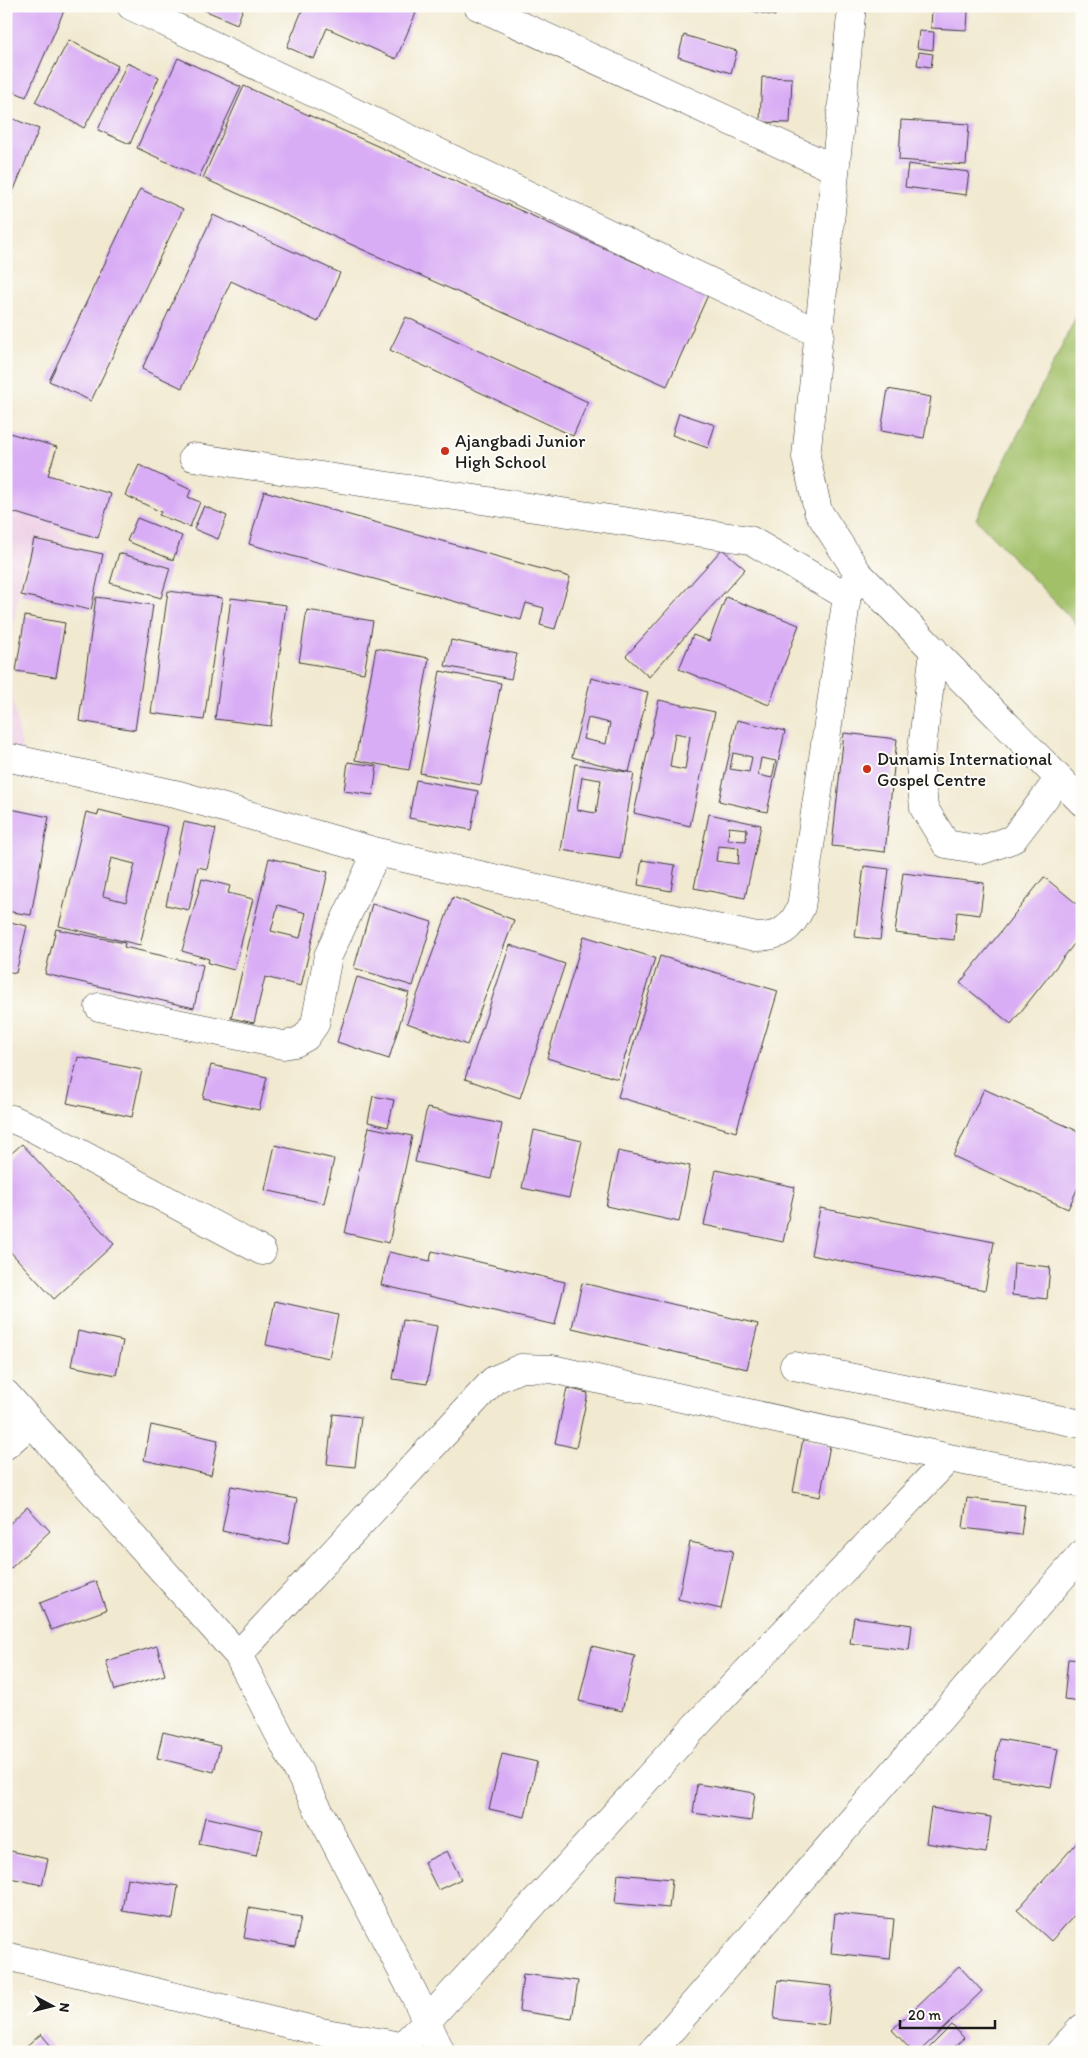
<svg xmlns="http://www.w3.org/2000/svg" width="1088" height="2058" font-family="Itim,sans-serif">
<rect width="100%" height="100%" fill="#fdfcf7"/>
<filter id="ink" filterUnits="userSpaceOnUse"><feTurbulence type="fractalNoise" baseFrequency=".02" numOctaves="2"/><feDisplacementMap in="SourceGraphic" scale="10" xChannelSelector="R" yChannelSelector="G"/><feConvolveMatrix kernelMatrix="1 2 1 2 8 2 1 2 1" color-interpolation-filters="sRGB"/></filter>
<filter id="wash" filterUnits="userSpaceOnUse"><feTurbulence type="fractalNoise" baseFrequency=".0096" numOctaves="4" result="noise"/><feDisplacementMap in="SourceGraphic" scale="20" xChannelSelector="R" yChannelSelector="G"/><feGaussianBlur stdDeviation="1.12" result="paint"/><feColorMatrix in="noise" values="0 0 0 0 0 0 0 0 0 0 0 0 0 0 0 0 0 1.4 0 .05"/><feComposite in="paint" operator="in"/></filter>
<g filter="url(#wash)">
<rect width="100%" height="100%" fill="#f1e9d0"/>
<path fill="#efd0e6" d="M6,481l96,89 -11,35 -66,-51 -18,113 21,115 -22,-12z"/>
<path fill="#a2c068" stroke="#5f6e42" d="M1082,305v325l-106,-111z"/>
<g id="blocks">
<path fill="#d9adf5" fill-rule="evenodd" d="M6,6h60l-40,91 -20,-9z
M206,6h38l-7,18 -33,-14z
M304,6h96l16,7 -20,46 -69,-31 -13,31 -27,-12z
M729,6h48l-2,10z
M932,9l36,2 -1,19 -36,-2z
M919,31l15,1 -1,18 -16,-2z
M684,35l53,16 -6,22 -53,-16z
M69,40l49,26 -34,62 -49,-26z
M919,52l14,2 -2,13 -14,-2z
M178,58l63,29 -42,90 -62,-29z
M127,63l32,14 -29,67 -32,-14z
M762,77l30,1 -2,45 -30,-1z
M244,86l464,209 -41,91 -464,-208z
M6,116l33,13 -33,80z
M901,120l68,4 -3,41 -67,-5z
M908,164l61,8 -3,23 -61,-8z
M140,189l43,20 -92,192 -42,-20z
M213,215l127,58 -22,49 -87,-41 -49,107 -40,-19z
M406,317l182,85 -15,34 -183,-86z
M888,389l43,8 -7,41 -43,-7z
M679,413l36,12 -7,23 -36,-13z
M6,432l51,15 -9,28 63,19 -13,44 -92,-28z
M139,465l52,25 -3,7 12,5 -10,25 -31,-12 2,-3 -36,-17z
M264,491l306,86 -15,52 -15,-4 4,-17 -18,-5 -5,17 -272,-76z
M204,506l23,10 -9,23 -24,-10z
M137,518l45,18 -9,24 -46,-19z
M34,539l69,15 -12,56 -70,-15z
M722,549l23,20 -96,108 -23,-21z
M119,553l51,15 -9,30 -51,-15z
M168,591l54,7 -18,122 -53,-7z
M96,597l57,8 -18,125 -56,-9z
M726,597l73,28 -30,80 -90,-36 14,-34 16,6z
M231,598l55,7 -15,121 -56,-7z
M307,610l66,11 -9,52 -65,-11z
M25,616l40,7 -9,54 -40,-6z
M451,640l66,14 -6,25 -66,-13z
M376,648l53,10 -20,112 -54,-10z
M440,671l61,12 -20,102 -61,-12z
M591,678l57,14 -19,80 -57,-15zM588,718l22,5 -4,21 -23,-5z
M659,700l56,12 -25,114 -56,-13zM675,733l15,3 -5,34 -15,-3z
M737,720l48,11 -18,81 -48,-11zM733,753l19,4 -3,15 -19,-3zM761,758l15,3 -4,17 -14,-3z
M844,733l53,6 -12,113 -53,-6z
M348,762l29,4 -4,29 -29,-4z
M575,764l59,9 -14,86 -59,-9zM582,777l19,3 -5,33 -19,-3z
M416,780l62,11 -7,39 -62,-12z
M6,808l43,9 -18,98 -25,-4z
M99,810l69,17 -28,118 -81,-19 27,-114 12,3zM111,858l24,6 -9,38 -23,-6z
M709,814l52,11 -16,73 -51,-10zM729,827l18,2 -1,12 -18,-1zM718,846l21,2 -1,16 -22,-3z
M184,822l32,7 -9,40 -9,-2 -9,43 -23,-5z
M269,858l59,14 -27,114 -36,-9 -11,46 -23,-5zM278,905l28,8 -6,25 -29,-7z
M642,860l33,5 -4,26 -33,-6z
M864,866l25,3 -9,71 -25,-3z
M903,873l81,10 -4,32 -23,-3 -3,28 -59,-7z
M1044,877l38,31v26l-71,90 -51,-41z
M202,879l28,7 -2,7 25,6 -19,71 -26,-7 1,-4 -27,-8z
M453,897l61,23 -47,125 -60,-22z
M372,904l60,18 -19,64 -59,-18z
M6,921l21,5 -11,47 -10,-2z
M56,929l69,14 -1,4 79,18 -9,43 -149,-34z
M584,936l71,22 -37,121 -71,-21z
M510,945l55,19 -45,134 -55,-19z
M660,956l118,35 -42,141 -118,-35z
M357,977l52,16 -20,66 -52,-17z
M78,1057l64,13 -10,47 -65,-14z
M211,1065l56,12 -8,33 -56,-12z
M984,1089l98,44v46l-14,30 -115,-53z
M373,1096l21,4 -6,27 -20,-5z
M427,1108l75,16 -11,55 -76,-17z
M369,1127l43,9 -23,107 -44,-10z
M534,1130l48,11 -13,57 -47,-10z
M22,1144l92,100 -60,55 -48,-52v-89z
M275,1145l59,14 -10,44 -59,-13z
M618,1151l72,15 -11,56 -73,-16z
M716,1170l79,17 -12,55 -79,-17z
M820,1208l174,34 -9,48 -174,-35z
M432,1251l133,31 -10,43 -174,-40 8,-33 41,9z
M1014,1263l36,4 -3,32 -35,-4z
M582,1283l176,41 -11,45 -175,-41z
M275,1301l63,14 -9,43 -63,-13z
M403,1320l34,6 -10,58 -34,-5z
M78,1331l45,10 -7,34 -45,-9z
M567,1388l21,5 -12,55 -21,-5z
M333,1414l28,3 -6,50 -28,-3z
M151,1425l67,15 -7,35 -67,-15z
M803,1439l27,6 -10,52 -27,-5z
M231,1486l66,13 -9,45 -66,-13z
M967,1498l58,7 -4,30 -58,-7z
M27,1507l23,24 -40,38 -4,-4v-38z
M690,1542l43,9 -12,58 -43,-10z
M96,1581l10,29 -55,20 -11,-27z
M854,1617l58,8 -3,25 -59,-7z
M157,1646l8,29 -50,15 -9,-29z
M592,1646l43,10 -13,55 -43,-10z
M1068,1659l14,1v42l-18,-2z
M163,1732l57,14 -6,26 -57,-14z
M999,1739l59,10 -7,38 -58,-10z
M502,1754l35,8 -12,55 -36,-8z
M697,1784l58,9 -4,28 -58,-8z
M931,1808l60,9 -5,36 -60,-10z
M205,1817l57,13 -6,26 -57,-12z
M1082,1837v70l-31,34 -34,-31z
M6,1850l42,9 -6,26 -36,-8z
M447,1851l14,28 -23,11 -14,-28z
M618,1874l54,5 -3,29 -54,-5z
M127,1878l51,8 -5,33 -51,-8z
M249,1908l52,9 -6,30 -51,-9z
M835,1913l59,6 -4,40 -59,-6z
M959,1966l23,25 -63,61h-6l-21,-22z
M523,1974l55,7 -6,38 -53,-8z
M778,1980l54,6 -4,39 -54,-6z
M952,2025l12,13 -15,14h-24z
M41,2034l15,18h-35z"/>
</g>
</g>
<g filter="url(#ink)">
<use href="#blocks" fill-opacity="0" stroke="#3c3b37" stroke-width="1"/>
<g fill="none" stroke-linecap="round" stroke-linejoin="round">
<g stroke="#3c3b37" stroke-width="29">
<path id="minor" d="M131,6l689,328
M478,6l357,163
M852,6l-46,451 12,54 40,62 224,229
M193,457l557,83 97,56
M934,650l-14,115 4,43 22,36 36,6 31,-11 46,-60
M6,757l173,38 198,57 379,85c24,0 35,-8 45,-30l46,-311 11,-23
M99,1007l184,38 12,-2 11,-6 9,-13 13,-68 49,-104
M6,1120l6,-1 21,9 229,123
M794,1366l288,58
M6,1394l232,261 177,341 26,56
M6,1445l25,-22
M238,1655l256,-275 27,-12 31,1 397,89 133,26
M6,1956l320,77 76,13 25,-25 259,-285 263,-278
M652,2052l430,-498"/>
</g>
<g stroke="#3c3b37" stroke-width="29">
<path id="major" d="M1060,2052l22,-24"/>
</g>
<use href="#minor" stroke="#fff" stroke-width="28"/>
<use href="#major" stroke="#fff" stroke-width="28"/>
</g>
</g>
<g fill="#c8321e" stroke="#fdfcf7" stroke-width="2">
<circle cx="445" cy="451" r="5"/>
<circle cx="867" cy="769" r="5"/>
</g>
<g text-anchor="middle" stroke-width="4" stroke-linejoin="round" paint-order="stroke">
<g font-size="18" fill="#1c1c1c" stroke="#fdfcf7" text-anchor="start">
<text x="455" y="447">Ajangbadi Junior<tspan x="455" dy="21">High School</tspan></text>
<text x="877" y="765">Dunamis International<tspan x="877" dy="21">Gospel Centre</tspan></text>
</g>
</g>
<rect width="1088" height="2058" fill="none" stroke="#fdfcf7" stroke-width="25"/>
<g transform="translate(52 2006) rotate(97)" stroke="#fdfcf7" stroke-width="4" paint-order="stroke">
<path d="M0-4L9 19L0 12L-9 19Z" fill="#1c1c1c"/>
<text y="-8" font-size="14" font-weight="bold" text-anchor="middle" fill="#1c1c1c">N</text>
</g>
<path d="M900 2020v8h95v-8" fill="none" stroke="#1c1c1c" stroke-width="2.5"/>
<text x="908" y="2020" font-size="15" fill="#1c1c1c" stroke="#fdfcf7" stroke-width="4" paint-order="stroke">20 m</text>
</svg>
